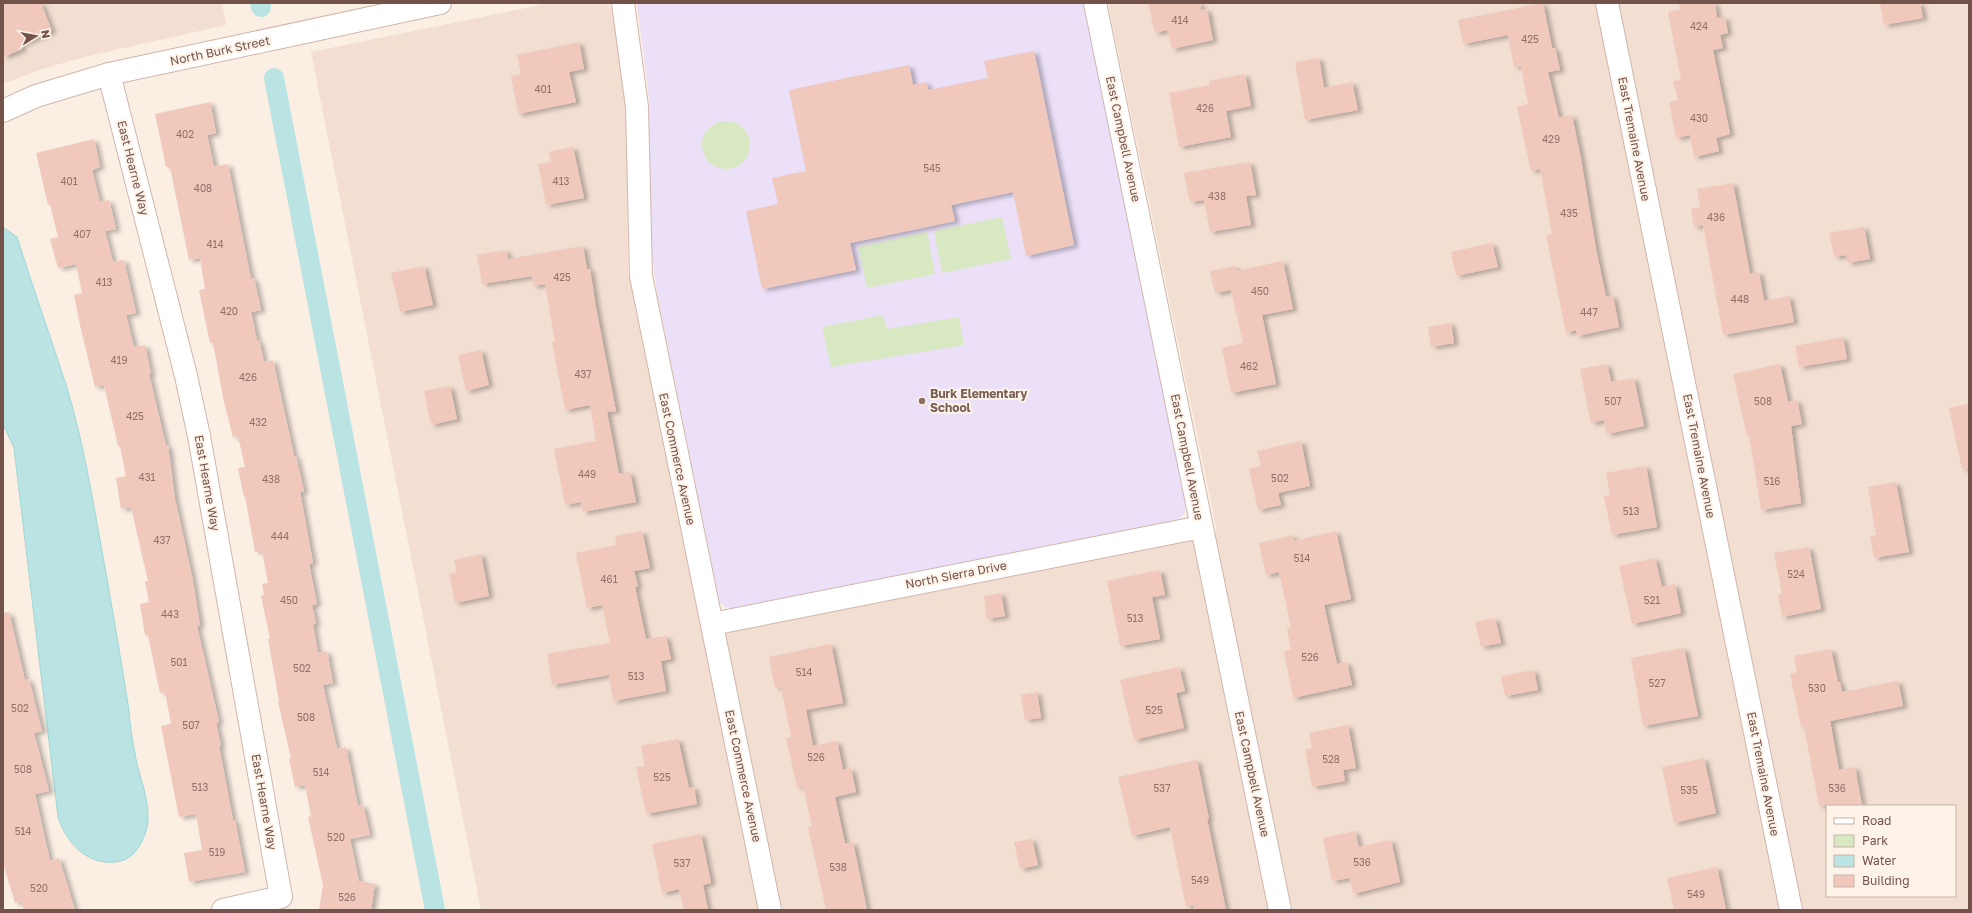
<svg xmlns="http://www.w3.org/2000/svg" width="1972" height="913" font-family="'Golos Text',sans-serif">
<defs>
<filter id="shadow"><feDropShadow dx="4.5" dy="2.5" stdDeviation="2" flood-color="#0004"/></filter>
</defs>
<rect width="100%" height="100%" fill="#fbeee3"/>
<path fill="#f3dfd2" fill-rule="evenodd" d="M3,3h219l4,22 -142,32 -45,13 -36,14z
M550,3h57l4,5 8,21 8,97 1,145 75,367 514,-107 -109,-528h861v907h-1488l-170,-858zM1827,806h128v90h-128z"/>
<path fill="#ebe0f8" d="M637,3h448l102,502 -3,9 -5,5 -444,89 -10,-1 -5,-5 -2,-7 -60,-297 -8,-54 -1,-146z"/>
<path fill="#d8e8c2" d="M702 145a24 24 0 1 1 48 0a24 24 0 1 1-48 0Z
M1002,217l9,42 -69,14 -8,-42z
M927,232l8,42 -68,14 -9,-41z
M883,315l4,14 72,-12 5,28 -133,22 -9,-40z"/>
<path fill="#b9e4e3" stroke="#9fd6d5" d="M3,227l14,10c16,51 34,101 50,151 15,50 24,101 33,152 10,54 19,109 28,164 2,18 4,37 8,55 4,20 13,40 12,61 -1,15 -11,37 -27,41 -31,7 -54,-16 -63,-44l-44,-369 -11,-24z"/>
<g fill="none" stroke-linecap="round" stroke-linejoin="round">
<path stroke="#b9e4e3" stroke-width="20" d="M260,3l1,4
M274,78l161,832"/>
</g>
<path fill="#f0c8bc" filter="url(#shadow)" d="M3,3h38l11,28 -31,13 1,5 -19,8z
M1148,3h52l1,7 6,-1 6,31 -41,9 -5,-19 -12,3z
M1543,3l9,45h3l5,22 -12,2 11,46 13,-3 9,44 15,90 10,48 7,-2 6,32 -42,9 -1,-6 -10,3 -20,-98 6,-1 -12,-65 -9,2 -14,-64 11,-3 -7,-38 -7,1 -6,-32 -45,9 -5,-24z
M1679,3h36l2,15 8,-1 3,16 -8,2 3,13 -10,2 17,84 -14,4 3,13 -25,6 -4,-22 -14,3 -7,-36 9,-2 -5,-19 8,-1 -13,-68 12,-2z
M1880,3h40l3,15 -39,7z
M579,42l5,27 -15,3 7,30 -58,12 -7,-38 10,-2 -4,-19z
M1034,51l40,194 -48,11 -13,-64 -62,13 4,16 -105,22 6,27 -94,19 -16,-78 32,-7 -6,-26 34,-7 -17,-81 120,-25 4,20 13,-3 2,8 60,-12 -4,-17z
M1319,58l5,30 28,-6 6,28 -53,10 -10,-58z
M1245,74l6,32 -25,5 5,26 -52,10 -10,-54 41,-8 -1,-4z
M210,102l6,31 -9,2 7,32 14,-3 23,115 3,-1 7,32 -10,2 6,29 2,-1 5,22 9,-2 21,96h2l8,35 -4,1 13,71 -4,1 8,40 -5,1 4,19h-3l5,29 9,-2 6,32 -10,2 14,64 9,-2 12,59 5,-1 7,30 -20,4 9,42 16,3 -4,26h-52l4,-25 -15,-68 3,-1 -6,-31 -10,2 -6,-28 2,-1 -13,-56 1,-1 -11,-62h2l-9,-43 3,-1 -2,-11 6,-1 -6,-32 -7,1 -10,-56 -1,1 -6,-29 7,-1 -7,-31 -5,1 -9,-35 -11,-59h-3l-11,-53 6,-1 -5,-31 -11,2 -19,-93h-4l-11,-53z
M94,139l6,28 -8,3 8,32 9,-2 7,29 -11,2 8,31 11,-2 12,53 -10,2 8,32 11,-2 6,29h-2l17,72 2,-1 7,54 17,77 8,49 -3,1 22,96 -3,1 5,23h-2l14,74h2l10,52 -56,10 -5,-29 18,-3 -6,-36 -17,3 -18,-91 10,-2 -6,-32 -5,1 -12,-58h-3l-5,-31 9,-2 -4,-21h3l-17,-74 -10,2 -5,-31 10,-2 -6,-30h-2l-14,-61 -9,2 -15,-62 -6,-30 8,-2 -6,-29 -18,4 -8,-29 8,-2 -8,-33 -2,1 -12,-52z
M573,147l11,51 -38,7 -8,-41 13,-2 -2,-10z
M1250,162l6,33 -10,1 5,29 -41,7 -6,-32 -14,2 -6,-29z
M1733,183l17,91 9,-2 5,29 25,-5 5,26 -71,13 -20,-110 -9,2 -3,-18 9,-2 -3,-18z
M1864,227l6,32 -22,4 -2,-8 -12,2 -5,-24z
M1492,243l6,24 -42,9 -5,-24z
M583,246l4,23h3l6,39 20,103 -9,1 12,62 11,-2 6,30 -53,10 -2,-10 -16,3 -11,-56 42,-8 -6,-36 -25,5 -13,-68h3l-10,-58 -12,2 -1,-10 -50,8 -5,-29 29,-5 2,9z
M1283,261l10,48 -31,6 14,69 -45,9 -9,-45 21,-5 -12,-53 -16,3 -5,-22 25,-5 1,5z
M424,266l9,39 -33,7 -9,-39z
M1451,323l3,20 -23,4 -3,-20z
M1843,337l4,22 -48,8 -4,-21z
M481,350l8,35 -23,6 -8,-36z
M1607,364l4,18 23,-4 10,48 -37,8 -3,-14 -13,3 -11,-54z
M1780,364l8,38 9,-2 5,24 -11,2 10,77 -40,7 -12,-75 -2,1 -14,-62z
M450,386l7,33 -26,6 -7,-34z
M1969,404v64l-7,1 -13,-61z
M1301,441l9,45 -32,7 3,12 -23,5 -9,-41 12,-3 -4,-15z
M1646,466l11,61 -45,8 -8,-39 6,-1 -4,-22z
M1896,482l13,70 -35,6 -4,-22 6,-1 -8,-48z
M642,531l8,37 -16,3 4,15 -3,1 11,52 20,-3 5,23 -10,2 5,30 -53,10 -4,-26 -57,10 -5,-31 63,-11 -8,-38 -15,3 -11,-55 41,-8 -2,-9z
M1336,531l15,68 -27,6 13,59 10,-2 5,23 -59,13 -9,-47 7,-1 -4,-22 4,-1 -12,-55 -13,3 -7,-32 34,-8 1,6z
M1809,547l12,62 -39,8 -4,-22 4,-1 -8,-41z
M481,554l8,42 -34,7 -6,-29 8,-2 -3,-12z
M1655,558l7,29 13,-3 6,29 -49,11 -13,-58z
M1160,570l5,25 -13,2 8,42 -40,7 -13,-65z
M1001,593l4,23 -18,3 -3,-23z
M9,612l16,68 4,-1 13,52 -8,2 15,58 -14,3 15,67 9,-3 16,52h-51l-3,-9 -6,2 -12,-40v-250z
M1495,618l6,25 -20,4 -6,-25z
M831,644l12,59 -37,7 7,36 24,-5 6,29 8,-2 5,24 -21,5 10,47 8,-2 14,68h-41l-18,-83h4l-9,-41 -6,1 -11,-49 5,-1 -10,-50 -6,1 -6,-31z
M1684,648l14,68 -55,10 -12,-68z
M1831,649l7,33h2l2,10 56,-11 5,25 -73,15 9,49 16,-3 7,39h-43l-15,-80 -3,1 -11,-53 7,-2 -3,-16z
M1179,667l6,24 -9,2 8,35 -50,12 -14,-60z
M1534,670l4,20 -33,6 -4,-20z
M1037,692l4,26 -16,2 -4,-25z
M1348,725l8,43 -13,2 2,11 -33,6 -7,-38 7,-1 -3,-15z
M678,739l11,49 5,-1 3,17 -51,10 -10,-47 9,-1 -4,-20z
M1704,758l12,55 -42,10 -12,-56z
M1197,760l12,59h-2l19,91h-32l-1,-5 -7,2 -16,-80 -38,9 -14,-59z
M1355,831l4,16 32,-7 9,42 -47,12 -3,-16 -18,3 -9,-43z
M701,834l10,49 -8,2 5,25h-24l-5,-21 -17,4 -10,-49z
M1032,839l6,26 -18,4 -6,-27z
M1717,867l9,43h-52l-7,-32z"/>
<g fill="none" stroke-linecap="round" stroke-linejoin="round">
<g stroke="#cfb6ad" stroke-width="24">
<path id="street" d="M623,3l14,104 4,169 129,634
M1095,3l185,907
M1607,3l184,907
M109,74l77,302 13,60 82,461 -58,13
M712,624l489,-97"/>
</g>
<g stroke="#d1b5aa" stroke-width="24">
<path id="secondary" d="M3,111l33,-15 73,-22 331,-71"/>
</g>
<use href="#street" stroke="#fff" stroke-width="22"/>
<use href="#secondary" stroke="#fff" stroke-width="22"/>
</g>
<circle fill="#8d6e63" stroke="#fef3e9" stroke-width="1.5" cx="922" cy="401" r="4"/>
<g text-anchor="middle" stroke-width="4" stroke-linejoin="round" paint-order="stroke">
<g font-size="10" fill="#927066">
<text x="1180" y="24">414</text>
<text x="1699" y="30">424</text>
<text x="1530" y="43">425</text>
<text x="543" y="93">401</text>
<text x="1205" y="112">426</text>
<text x="1699" y="122">430</text>
<text x="185" y="138">402</text>
<text x="1551" y="143">429</text>
<text x="932" y="172">545</text>
<text x="69" y="185">401</text>
<text x="561" y="185">413</text>
<text x="203" y="192">408</text>
<text x="1217" y="200">438</text>
<text x="1569" y="217">435</text>
<text x="1716" y="221">436</text>
<text x="82" y="238">407</text>
<text x="215" y="248">414</text>
<text x="562" y="281">425</text>
<text x="104" y="286">413</text>
<text x="1260" y="295">450</text>
<text x="1740" y="303">448</text>
<text x="229" y="315">420</text>
<text x="1589" y="316">447</text>
<text x="119" y="364">419</text>
<text x="1249" y="370">462</text>
<text x="583" y="378">437</text>
<text x="248" y="381">426</text>
<text x="1613" y="405">507</text>
<text x="1763" y="405">508</text>
<text x="135" y="420">425</text>
<text x="258" y="426">432</text>
<text x="587" y="478">449</text>
<text x="147" y="481">431</text>
<text x="1280" y="482">502</text>
<text x="271" y="483">438</text>
<text x="1772" y="485">516</text>
<text x="1631" y="515">513</text>
<text x="280" y="540">444</text>
<text x="162" y="544">437</text>
<text x="1302" y="562">514</text>
<text x="1796" y="578">524</text>
<text x="609" y="583">461</text>
<text x="289" y="604">450</text>
<text x="1652" y="604">521</text>
<text x="170" y="618">443</text>
<text x="1135" y="622">513</text>
<text x="1310" y="661">526</text>
<text x="179" y="666">501</text>
<text x="302" y="672">502</text>
<text x="804" y="676">514</text>
<text x="636" y="680">513</text>
<text x="1657" y="687">527</text>
<text x="1817" y="692">530</text>
<text x="20" y="712">502</text>
<text x="1154" y="714">525</text>
<text x="306" y="721">508</text>
<text x="191" y="729">507</text>
<text x="816" y="761">526</text>
<text x="1331" y="763">528</text>
<text x="23" y="773">508</text>
<text x="321" y="776">514</text>
<text x="662" y="781">525</text>
<text x="200" y="791">513</text>
<text x="1162" y="792">537</text>
<text x="1837" y="792">536</text>
<text x="1689" y="794">535</text>
<text x="23" y="835">514</text>
<text x="336" y="841">520</text>
<text x="217" y="856">519</text>
<text x="1362" y="866">536</text>
<text x="682" y="867">537</text>
<text x="838" y="871">538</text>
<text x="1200" y="884">549</text>
<text x="39" y="892">520</text>
<text x="1696" y="898">549</text>
<text x="347" y="901">526</text>
</g>
<g font-size="12" fill="#73524a" stroke="#fef3e9">
<text transform="translate(220 51) rotate(-12)" y="4">North Burk Street</text>
<text transform="translate(1123 139) rotate(78)" y="4">East Campbell Avenue</text>
<text transform="translate(1634 139) rotate(79)" y="4">East Tremaine Avenue</text>
<text transform="translate(133 168) rotate(76)" y="4">East Hearne Way</text>
<text transform="translate(1699 456) rotate(79)" y="4">East Tremaine Avenue</text>
<text transform="translate(1187 457) rotate(79)" y="4">East Campbell Avenue</text>
<text transform="translate(677 459) rotate(78)" y="4">East Commerce Avenue</text>
<text transform="translate(207 483) rotate(80)" y="4">East Hearne Way</text>
<text transform="translate(956 575) rotate(-11)" y="4">North Sierra Drive</text>
<text transform="translate(1252 774) rotate(78)" y="4">East Campbell Avenue</text>
<text transform="translate(1763 774) rotate(79)" y="4">East Tremaine Avenue</text>
<text transform="translate(743 776) rotate(78)" y="4">East Commerce Avenue</text>
<text transform="translate(264 802) rotate(80)" y="4">East Hearne Way</text>
</g>
<g font-size="12" font-weight="bold" fill="#785e54" stroke="#fef3e9" text-anchor="start">
<text x="930" y="398">Burk Elementary<tspan x="930" dy="14">School</tspan></text>
</g>
</g>
<rect width="1972" height="913" fill="none" stroke="#73524a" stroke-width="8"/>
<rect x="1826" y="805" width="130" height="92" fill="#fef3e9" stroke="#c6b3a9"/>
<rect x="1834" y="818" width="20" height="6" fill="#ffffff" stroke="#c6b3a9"/>
<text x="1862" y="825" font-size="12" fill="#73524a">Road</text>
<rect x="1834" y="835" width="20" height="12" fill="#d8e8c2" stroke="#c6b3a9"/>
<text x="1862" y="845" font-size="12" fill="#73524a">Park</text>
<rect x="1834" y="855" width="20" height="12" fill="#b9e4e3" stroke="#c6b3a9"/>
<text x="1862" y="865" font-size="12" fill="#73524a">Water</text>
<rect x="1834" y="875" width="20" height="12" fill="#f0c8bc" stroke="#c6b3a9"/>
<text x="1862" y="885" font-size="12" fill="#73524a">Building</text>
<g transform="translate(36 36) rotate(79)" stroke="#fef3e9" stroke-width="3" paint-order="stroke">
<path d="M0-3L7 15L0 10L-7 15Z" fill="#73524a"/>
<text y="-6" font-size="11" font-weight="bold" text-anchor="middle" fill="#73524a">N</text>
</g>
</svg>
